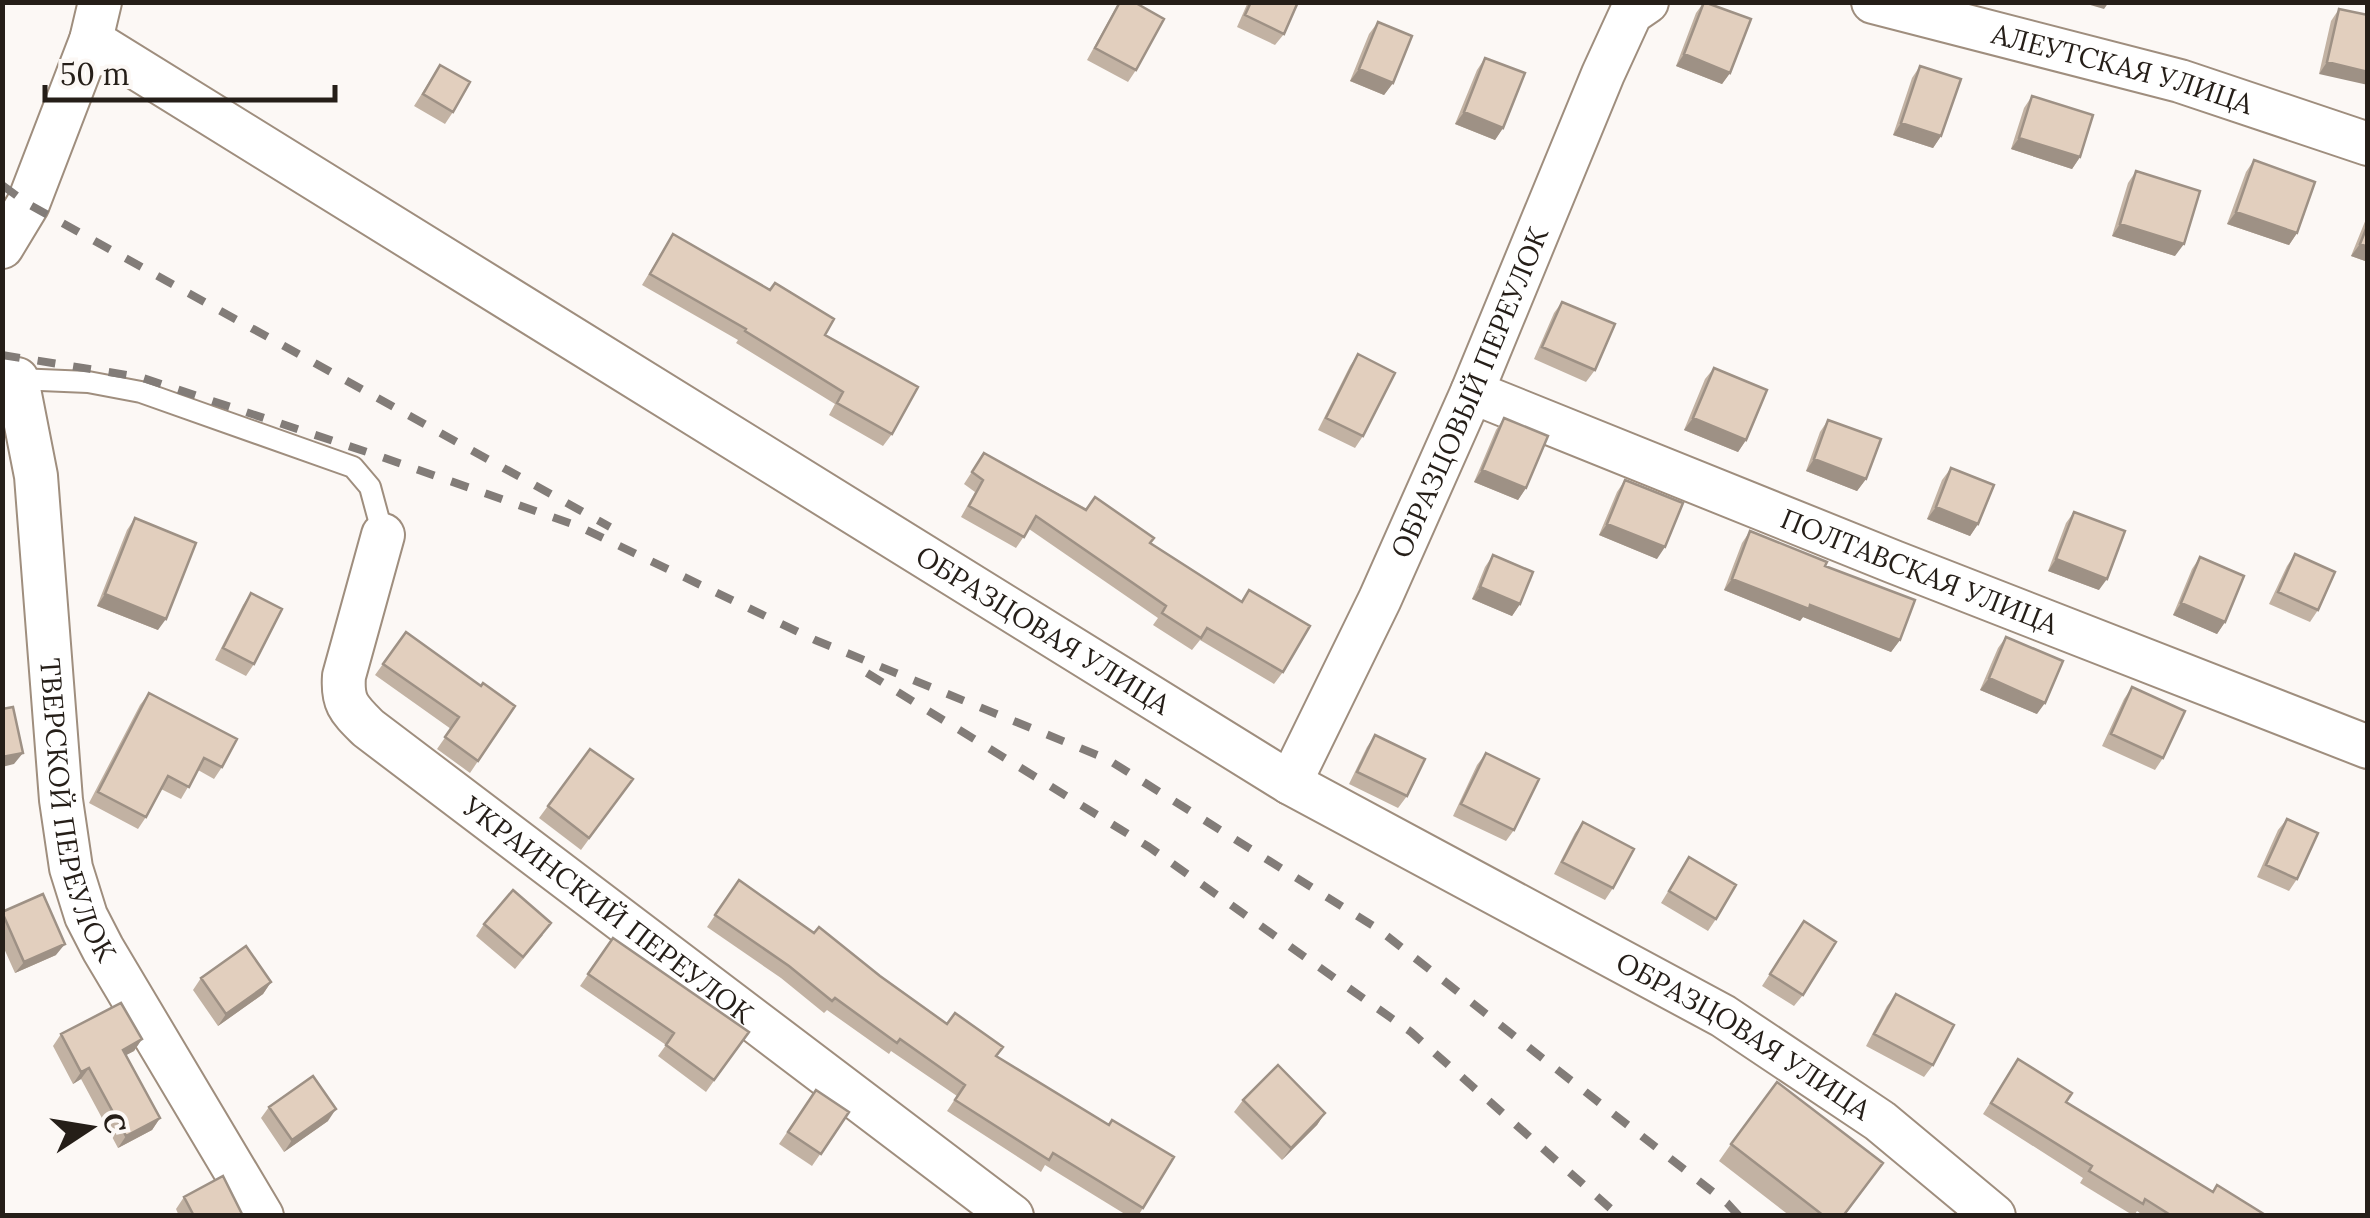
<svg xmlns="http://www.w3.org/2000/svg" width="2370" height="1218" font-family="Lora,serif">
<rect width="100%" height="100%" fill="#fcf8f5"/>
<g fill="none" stroke-linecap="round" stroke-linejoin="round">
<g stroke="#9f8e7e" stroke-width="24">
<path id="lane" d="M17,379l71,3 53,10 212,75 17,20 13,48"/>
</g>
<g stroke="#9f8e7e" stroke-width="46">
<g id="street">
<path id="s1" d="M1873,2l307,79 188,63"/>
<path id="s2" d="M91,40l1199,743 433,233 157,105 114,95"/>
<path d="M2,247l26,-43 63,-164 9,-38"/>
<path id="s3" d="M2,376l15,3 19,97 25,324 10,68 15,48 17,33 159,267"/>
<path id="s4" d="M1472,392l422,170 474,185"/>
<path id="s5" d="M383,535l-39,141c-2,27 5,33 24,52l644,488"/>
<path id="s6" d="M1290,783l90,-184 92,-207 131,-318 28,-61 16,-11"/>
</g>
</g>
<use href="#lane" stroke="#fff" stroke-width="20"/>
<use href="#street" stroke="#fff" stroke-width="42"/>
<path stroke="#827c78" stroke-width="8" stroke-dasharray="18 18" stroke-linecap="butt" d="M2,185l26,19 582,323
M2,355l138,22 239,79 199,70 237,114 292,119 271,170 349,274 12,13
M867,673l282,174 262,185 208,184"/>
</g>
<path fill="#c2b2a3" d="M1119,2l17,68 -8,12 -41,-22z
M1248,2h50l-14,32 -9,11 -38,-18z
M1704,2l26,71 -8,11 -46,-18 20,-53z
M2339,9l29,6 -49,59 12,-53z
M1378,22l15,61 -9,12 -34,-14 19,-47z
M1485,58l18,70 -8,12 -40,-16 22,-54z
M440,65l13,47 -8,12 -31,-18z
M1920,66l21,70 -8,12 -40,-13 19,-57z
M2032,96l48,61 -8,12 -61,-20 13,-41z
M2254,160l43,73 -8,12 -62,-21 19,-52z
M2136,171l39,85 -63,-20 16,-53z
M2368,214v48l-17,-6z
M673,234l152,101 67,99 -9,12 -54,-31 6,-11 -99,-61 2,-3 -96,-55z
M1562,302l33,68 -9,12 -52,-23 20,-46z
M1358,354l5,82 -8,12 -37,-18 32,-64z
M1714,368l32,72 -8,12 -54,-22 21,-51z
M1504,418l22,70 -8,12 -44,-18 22,-52z
M1828,420l38,59 -9,12 -51,-20 14,-39z
M984,453l166,90 91,58 8,-11 34,82 -9,12 -74,-44 -8,10 -39,-25 5,-7 -129,-89 -13,19 -55,-31 14,-25 -11,-8z
M1951,468l27,56 -8,12 -43,-17 15,-39z
M1625,480l32,79 -58,-24 18,-43z
M2074,512l25,78 -51,-19 18,-48z
M135,518l23,112 -61,-24 30,-76z
M1750,531l150,109 -9,12 -88,-35 -3,4 -76,-31 18,-47z
M2295,554l23,56 -8,12 -41,-18 18,-38z
M1493,555l27,49 -8,12 -40,-17 13,-32z
M2200,557l25,65 -8,12 -44,-19 19,-46z
M251,593l3,71 -8,12 -31,-16 28,-55z
M406,632l75,54 34,20 -45,67 -33,-24 14,-20 -76,-54z
M2006,637l31,77 -57,-24 18,-42z
M2132,687l31,71 -8,12 -53,-24 22,-47z
M149,693l73,74 -8,12 -16,-9 -17,29 -20,-10 -15,28 -8,12 -49,-26 51,-98z
M1375,735l32,61 -9,12 -49,-24 18,-37z
M590,749l43,30 -52,71 -42,-32z
M1486,753l28,77 -8,11 -53,-25 24,-51z
M2287,819l10,60 -8,12 -32,-14 21,-47z
M1583,822l30,66 -8,12 -51,-26 21,-41z
M1689,857l27,62 -8,12 -47,-28z
M739,880l75,53 66,43 67,48 49,32 147,152 -5,8h-10l-83,-51 -4,7 -94,-61 10,-15 -66,-45 -2,3 -62,-44 -3,3 -43,-35 -74,-51z
M2,912l54,43 -41,18 -13,-29z
M1804,921l-1,74 -9,11 -32,-20z
M484,924l59,11 -28,34 -39,-33z
M613,938l136,94 -43,60 -48,-36 8,-11 -86,-59z
M201,978l70,4 -8,12 -45,32 -25,-36z
M1896,994l37,71 -9,12 -58,-31 21,-40z
M61,1034l81,5 -8,12 -8,4 34,63 -8,12 -34,18 -37,-69 -8,5 -20,-38z
M2018,1059l48,43 146,89 55,25h-123l-7,-5 -3,5 -54,-33 3,-5 -100,-64z
M816,1090l33,22 -37,54 -33,-22z
M1243,1100l82,13 -8,12 -35,35 -48,-48z
M269,1107l59,14 -44,31 -23,-34z
M1731,1144l140,36 -27,36h-54l-71,-55z
M184,1197l59,19h-64l-3,-7z"/>
<path fill="#9e9185" d="M2080,2h29l-5,7z
M1684,54l46,19 -8,11 -46,-18z
M2327,62l41,10v13l-49,-11z
M1359,69l34,14 -9,12 -34,-14z
M1464,112l39,16 -8,12 -40,-16z
M1901,123l40,13 -8,12 -40,-13z
M2019,138l61,19 -8,12 -61,-20z
M2236,212l61,21 -8,12 -62,-21z
M2120,224l64,20 -9,12 -63,-20z
M2360,244l8,3v15l-17,-6z
M1693,418l53,22 -8,12 -54,-22z
M1814,459l52,20 -9,12 -51,-20z
M1482,470l44,18 -8,12 -44,-18z
M1936,507l42,17 -8,12 -43,-17z
M1607,524l58,23 -8,12 -58,-24z
M2056,559l51,20 -8,11 -51,-19z
M1732,579l78,26 90,35 -9,12 -88,-35 -3,4 -76,-31z
M1480,587l40,17 -8,12 -40,-17z
M105,594l61,25 -8,11 -61,-24z
M2181,603l44,19 -8,12 -44,-19z
M1989,678l56,25 -8,11 -57,-24z
M23,753l-9,11 -12,3v-10z
M65,944l-9,11 -41,18 9,-11z
M271,982l-8,12 -45,32 8,-12z
M142,1039l-8,12 -19,10 8,-11z
M89,1068l-8,11 -8,5 8,-12z
M336,1109l-8,12 -44,31 8,-12z
M1325,1113l-8,12 -35,35 9,-12z
M160,1118l-8,12 -34,18 8,-12z"/>
<path fill="#e2cfbe" stroke="#9e9185" stroke-width="2.5" d="M1120,2h14l30,17 -28,51 -41,-22z
M1251,2h47l-14,32 -39,-19z
M1704,2l47,17 -21,54 -46,-19z
M2339,9l29,6v57l-41,-10z
M1378,22l34,14 -19,47 -34,-14z
M1485,58l40,15 -22,55 -39,-16z
M440,65l30,17 -17,30 -30,-18z
M1920,66l41,13 -20,57 -40,-13z
M2032,96l61,19 -13,42 -61,-19z
M2254,160l61,22 -18,51 -61,-21z
M2136,171l64,20 -16,53 -64,-20z
M2368,224v23l-8,-3z
M673,234l97,56 5,-7 59,36 -9,16 93,52 -26,47 -55,-31 6,-11 -98,-61 1,-2 -96,-55z
M1562,302l53,22 -20,46 -53,-23z
M1358,354l37,19 -32,63 -37,-18z
M1714,368l53,22 -21,50 -53,-22z
M1504,418l44,18 -22,52 -44,-18z
M1828,420l53,19 -15,40 -52,-20z
M984,453l102,57 9,-13 59,41 -4,5 92,59 7,-12 61,36 -27,46 -76,-44 -6,10 -39,-25 4,-7 -130,-90 -12,21 -55,-31 14,-26 -11,-8z
M1951,468l43,17 -16,39 -42,-17z
M1625,480l58,23 -18,44 -58,-23z
M2074,512l51,19 -18,48 -51,-20z
M135,518l61,25 -30,76 -61,-25z
M1750,531l77,31 -2,4 90,34 -15,40 -90,-35 -1,4 -77,-30z
M2295,554l40,18 -17,38 -40,-18z
M1493,555l40,17 -13,32 -40,-17z
M2200,557l44,19 -19,46 -44,-19z
M251,593l31,16 -28,55 -31,-16z
M406,632l75,54 2,-3 32,23 -37,55 -33,-24 14,-20 -76,-53z
M2006,637l57,24 -18,42 -56,-25z
M2132,687l53,24 -22,47 -52,-24z
M149,693l88,46 -15,28 -18,-9 -15,29 -21,-11 -22,41 -48,-25z
M13,707l10,46 -21,4v-48z
M1375,735l50,24 -18,37 -50,-24z
M590,749l43,30 -44,59 -41,-32z
M1486,753l53,26 -25,51 -53,-26z
M2287,819l31,14 -21,46 -31,-14z
M1583,822l51,27 -21,39 -51,-26z
M1689,857l47,28 -20,34 -47,-28z
M739,880l75,53 5,-6 61,49 67,48 8,-11 48,34 -7,9 113,69 3,-5 62,37 -31,51 -90,-55 -4,7 -94,-60 10,-15 -65,-46 -3,4 -62,-45 -3,3 -43,-35 -74,-51z
M513,890l38,33 -28,34 -39,-33z
M43,894l22,50 -41,18 -22,-50z
M1804,921l32,21 -33,53 -33,-21z
M613,938l136,94 -35,48 -48,-35 8,-12 -86,-59z
M246,946l25,36 -45,32 -25,-36z
M1896,994l58,31 -21,40 -59,-31z
M121,1003l21,36 -19,11 37,68 -34,18 -37,-68 -8,4 -20,-38z
M2018,1059l54,34 -6,9 147,90 4,-7 50,31h-95l-27,-17 -2,5 -54,-33 3,-5 -101,-63z
M1278,1065l47,48 -34,35 -48,-48z
M313,1076l23,33 -44,31 -23,-33z
M1777,1082l106,81 -40,53h-19l-93,-72z
M816,1090l33,22 -28,42 -33,-22z
M223,1176l20,40h-49l-10,-19z"/>
<g text-anchor="middle" stroke-width="9" stroke-linejoin="round" paint-order="stroke">
<g font-size="28" fill="#251e18" stroke="#fcf8f5">
<text dy="10" stroke="none"><textPath href="#s1" startOffset="258">АЛЕУТСКАЯ УЛИЦА</textPath></text>
<text dy="10" stroke="none"><textPath href="#s6" startOffset="430">ОБРАЗЦОВЫЙ ПЕРЕУЛОК</textPath></text>
<text dy="10" stroke="none"><textPath href="#s4" startOffset="482">ПОЛТАВСКАЯ УЛИЦА</textPath></text>
<text dy="10" stroke="none"><textPath href="#s2" startOffset="1120">ОБРАЗЦОВАЯ УЛИЦА</textPath></text>
<text dy="10" stroke="none"><textPath href="#s3" startOffset="452">ТВЕРСКОЙ ПЕРЕУЛОК</textPath></text>
<text dy="10" stroke="none"><textPath href="#s5" startOffset="508">УКРАИНСКИЙ ПЕРЕУЛОК</textPath></text>
<text dy="10" stroke="none"><textPath href="#s2" startOffset="1930">ОБРАЗЦОВАЯ УЛИЦА</textPath></text>
</g>
</g>
<rect width="2370" height="1218" fill="none" stroke="#251e18" stroke-width="10"/>
<g transform="translate(90 1128) rotate(78)" stroke="#fcf8f5" stroke-width="8" paint-order="stroke">
<path d="M0-8L18 38L0 25L-18 38Z" fill="#251e18"/>
<text y="-15" font-size="28" font-weight="bold" text-anchor="middle" fill="#251e18">С</text>
</g>
<path d="M45 85v15h290v-15" fill="none" stroke="#251e18" stroke-width="5"/>
<text x="60" y="85" font-size="30" fill="#251e18" stroke="#fcf8f5" stroke-width="8" paint-order="stroke">50 m</text>
</svg>
